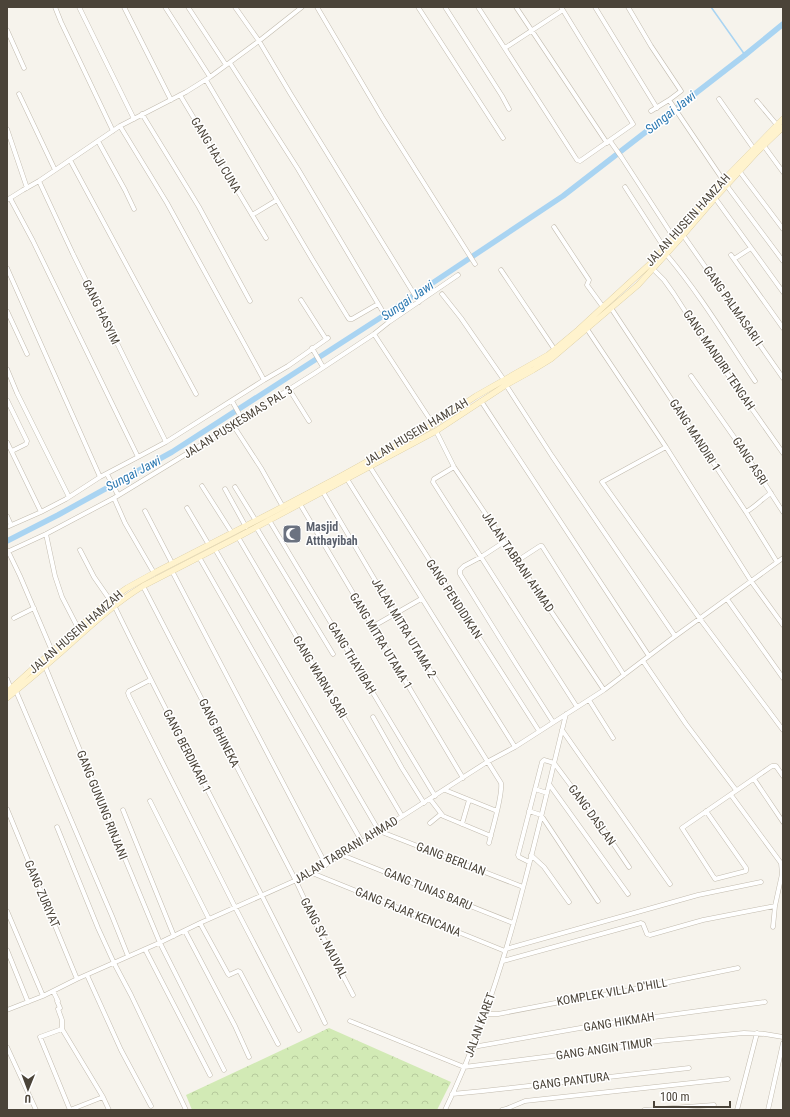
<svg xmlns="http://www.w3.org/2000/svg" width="790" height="1117" font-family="'Roboto Condensed',sans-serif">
<defs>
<pattern id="forest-crowns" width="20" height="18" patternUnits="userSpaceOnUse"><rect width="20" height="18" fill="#d2eab5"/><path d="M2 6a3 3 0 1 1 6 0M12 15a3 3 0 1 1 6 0" fill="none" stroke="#b6ca9c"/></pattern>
</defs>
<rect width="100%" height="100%" fill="#f6f3ec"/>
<path fill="url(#forest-crowns)" d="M329,1028l122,54 -14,28h-245l-6,-15z"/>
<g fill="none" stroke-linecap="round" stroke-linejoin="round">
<path stroke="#a9d4f2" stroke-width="1.5" d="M711,7l34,48"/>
<path stroke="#a9d4f2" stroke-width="5.5" d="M7,541l51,-26 114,-63 211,-136 180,-120 182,-141 38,-31"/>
<g stroke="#c2bbae" stroke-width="5">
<path id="street" d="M55,7l6,15 52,109
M79,7l55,112
M124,7l47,93
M165,7l45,70
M188,7l38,58
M235,7l24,34 31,52 129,209
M317,7l65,110 93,147
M418,7l85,131
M445,7l57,89 7,13
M478,7l99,153 3,1 53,-37 -72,-117
M516,7l91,136
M595,7l62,101
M628,7l23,39 30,45 -12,9
M7,30l17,38
M505,48l58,-38
M230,63l68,106 91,153
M206,80l106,179 35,57 2,3h3l26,-15
M19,94l36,76
M180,95l86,143
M719,99l35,50
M757,101l20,24
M651,111l18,-11 54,80
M142,114l57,93 51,94
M7,129l20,59
M98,141l27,49 9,19
M610,141l12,17 52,80
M764,146l19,26
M70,160l126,234
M740,172l43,57
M39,181l34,73 93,188
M727,186l56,75
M625,187l40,62
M10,198l23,43 105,216
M715,198l68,94
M7,200l16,-10 16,-9 81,-55 66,-34 24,-15 49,-36 43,-34
M252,215l25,-15
M554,227l35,53 -2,5 16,22
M683,235l100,143
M666,254c34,40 60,84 89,127
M731,255l52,73
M734,259l17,-11
M7,268l93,209
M653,269l11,11 10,14 31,48 78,111
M501,270l54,80
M442,294l19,24 43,62
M301,300l25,39
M611,308l135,204 31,50
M7,311l20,43
M587,329l79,118 85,134 32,44
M374,334l59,90
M312,348l11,19
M7,369l10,24 52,104
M691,376l50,71 42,65
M264,380l24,-14 40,-28
M506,385l46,71 123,180
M289,389l20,32
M7,400l20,41 -1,3 -14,7
M232,401l10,18
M481,401l168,255
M233,425l28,43 22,39
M436,431l18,36 150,223
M7,442l34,70
M666,447l-64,35 98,137 83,111
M370,467l169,264
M454,467l-20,12 -1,3 144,225
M107,474l11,21
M347,479l168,268
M202,486l30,47
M235,487l21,34
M225,489l21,38
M323,492l72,122 106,169c2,13 -9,46 -12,60
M114,498l11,25 29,50
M300,504l163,274
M187,508l22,37
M145,511l27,52
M746,512c9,-5 16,-13 25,-19
M7,516l4,9
M269,520l166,276
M7,527l34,-15 25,-13 34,-22 38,-20 28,-15 98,-62 -97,-177 -47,-77
M256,527l77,127
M46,534l9,42 7,21 16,31
M238,537l164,279
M504,542l-23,15 -17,9 -4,4v4l56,90 37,58
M215,549l164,282 144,56
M80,550l14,27 16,23
M8,551l12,25 32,75
M7,552l39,-18 68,-36 92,-56 109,-69 59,-39 15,-12 69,-47
M199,557l163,285
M517,561l23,-15h2l82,129
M172,571l154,294
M143,586l153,295 20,43 37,71
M727,599l56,79
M114,605c68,141 144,277 211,418
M14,618l20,-10
M372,627l49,-28
M643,661l43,63 50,66
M45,666l115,277 64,127
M7,679l4,10
M150,680l-21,11 -1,2 1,3 106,211 64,123
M16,691l96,225 16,40
M589,700l24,38
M373,717l29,51 22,35
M562,730l108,154
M754,779l29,43
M549,784l79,110
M535,789l12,4
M445,790l52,21
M731,795l50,68 1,11 -7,32 -2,21
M430,799l13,17 48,20
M150,801l59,118
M7,809l70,170
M123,810l51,126
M529,811l12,4 57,86
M706,811l40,57v3l-31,8 -33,-51 90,-62h4l7,10
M430,823l11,-9
M462,824l7,-24
M57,827l41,101 16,35 17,32 55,115
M342,855l171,68
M531,855l13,12 25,35
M529,862l-10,-5 -1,-2 24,-93 2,-2 10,3 50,67 25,37
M312,873l193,78
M7,911l36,85
M200,923l28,51 1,1 9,-4 2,1 38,72
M185,931l50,95 14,31
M145,949l65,126
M506,949l192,-54 63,-13
M7,950l21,52
M503,961l138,-38 2,1 4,10 3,1 53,-15 72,-14
M87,975l34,75 30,56
M53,991l5,10h-1l3,7 -2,1 4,11v9l41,68 6,13
M7,1010l36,-14 34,-17 84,-37 39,-19 112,-50 50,-31 125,-80 28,-15 89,-57 66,-50 113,-82
M485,1014h13l99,-19 3,1 138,-28
M350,1021l114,46 135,-17 59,-9 86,-8 21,1 18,3
M62,1029l-22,8 30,73 33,-13
M7,1047l29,63
M473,1047l130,-23 162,-22
M452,1094l31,-3 206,-23
M445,1110c60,-124 88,-262 121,-396
M502,1110l4,-1 19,-8 203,-22
M644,1110l70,-5
M737,1110l20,-77
M768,1110l15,-67"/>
</g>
<g stroke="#d6c79b" stroke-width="6">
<path id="secondary" d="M7,692l71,-64 32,-28 17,-12 27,-15 113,-58 76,-40 85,-47 48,-32 72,-41 30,-25 25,-23 48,-44 23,-25 33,-41 76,-78
M7,698c17,-14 35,-29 52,-44 27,-24 53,-49 84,-68l95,-49 198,-106 70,-46 27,-15 18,-11 87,-74 40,-44 37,-43 42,-46 26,-25"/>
</g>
<use href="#street" stroke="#fff" stroke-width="4"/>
<use href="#secondary" stroke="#fff3cd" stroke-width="5.5"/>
</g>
<defs>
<g id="mosque-square" transform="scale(1)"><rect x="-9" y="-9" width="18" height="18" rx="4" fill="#6b7280" stroke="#fff"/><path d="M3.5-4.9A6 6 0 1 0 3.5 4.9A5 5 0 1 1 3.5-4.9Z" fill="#fff"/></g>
</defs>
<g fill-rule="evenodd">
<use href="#mosque-square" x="292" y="534"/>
</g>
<g text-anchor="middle" stroke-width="3" stroke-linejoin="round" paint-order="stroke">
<g font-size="12" fill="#4b4439" stroke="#fff">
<text transform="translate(216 155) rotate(59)" y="4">GANG HAJI CUNA</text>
<text transform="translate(688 220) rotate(-48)" y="4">JALAN HUSEIN HAMZAH</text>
<text transform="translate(733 306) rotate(55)" y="4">GANG PALMASARI I</text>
<text transform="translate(101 312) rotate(64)" y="4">GANG HASYIM</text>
<text transform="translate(719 360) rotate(56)" y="4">GANG MANDIRI TENGAH</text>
<text transform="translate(238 422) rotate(-32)" y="4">JALAN PUSKESMAS PAL 3</text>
<text transform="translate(416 432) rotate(-31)" y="4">JALAN HUSEIN HAMZAH</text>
<text transform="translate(695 435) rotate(57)" y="4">GANG MANDIRI 1</text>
<text transform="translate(750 461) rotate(57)" y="4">GANG ASRI</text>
<text transform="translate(518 562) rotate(56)" y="4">JALAN TABRANI AHMAD</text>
<text transform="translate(454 599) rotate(57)" y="4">GANG PENDIDIKAN</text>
<text transform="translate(404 628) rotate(59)" y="4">JALAN MITRA UTAMA 2</text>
<text transform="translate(76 632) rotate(-41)" y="4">JALAN HUSEIN HAMZAH</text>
<text transform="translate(381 641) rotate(59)" y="4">GANG MITRA UTAMA 1</text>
<text transform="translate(352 658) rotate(59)" y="4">GANG THAYIBAH</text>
<text transform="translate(320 677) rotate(59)" y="4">GANG WARNA SARI</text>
<text transform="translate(219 733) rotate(63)" y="4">GANG BHINEKA</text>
<text transform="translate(187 751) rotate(63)" y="4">GANG BERDIKARI 1</text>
<text transform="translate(102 805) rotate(68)" y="4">GANG GUNUNG RINJANI</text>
<text transform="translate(592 815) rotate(54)" y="4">GANG DASLAN</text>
<text transform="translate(346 850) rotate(-31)" y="4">JALAN TABRANI AHMAD</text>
<text transform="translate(451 859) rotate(21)" y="4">GANG BERLIAN</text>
<text transform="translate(428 889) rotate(22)" y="4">GANG TUNAS BARU</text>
<text transform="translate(42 894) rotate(67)" y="4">GANG ZURIYAT</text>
<text transform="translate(408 912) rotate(22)" y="4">GANG FAJAR KENCANA</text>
<text transform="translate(324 938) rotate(63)" y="4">GANG SY. NAUVAL</text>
<text transform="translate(612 992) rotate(-10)" y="4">KOMPLEK VILLA D'HILL</text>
<text transform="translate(619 1022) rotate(-9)" y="4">GANG HIKMAH</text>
<text transform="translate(480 1025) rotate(-70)" y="4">JALAN KARET</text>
<text transform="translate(604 1049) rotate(-8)" y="4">GANG ANGIN TIMUR</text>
<text transform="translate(571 1081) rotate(-7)" y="4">GANG PANTURA</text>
</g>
<g font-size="12" font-weight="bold" fill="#5b616d" stroke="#fff" text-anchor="start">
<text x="306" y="531">Masjid<tspan x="306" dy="14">Atthayibah</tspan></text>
</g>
<g font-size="13" font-style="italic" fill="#2e7ab2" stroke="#fff">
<text transform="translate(670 112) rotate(-38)" y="5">Sungai Jawi</text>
<text transform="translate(407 300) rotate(-34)" y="5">Sungai Jawi</text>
<text transform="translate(133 473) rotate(-28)" y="5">Sungai Jawi</text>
</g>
</g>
<rect width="790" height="1117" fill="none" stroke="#4b4439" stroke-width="16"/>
<g transform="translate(28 1089) rotate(181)" stroke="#ffffff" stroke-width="3" paint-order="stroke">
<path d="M0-3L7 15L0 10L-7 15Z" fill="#4b4439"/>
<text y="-6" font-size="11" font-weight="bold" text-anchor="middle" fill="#4b4439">U</text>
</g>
<path d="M654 1101v6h76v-6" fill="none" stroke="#4b4439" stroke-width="2"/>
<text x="660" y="1101" font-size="12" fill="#4b4439" stroke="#ffffff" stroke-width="3" paint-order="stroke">100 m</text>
</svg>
